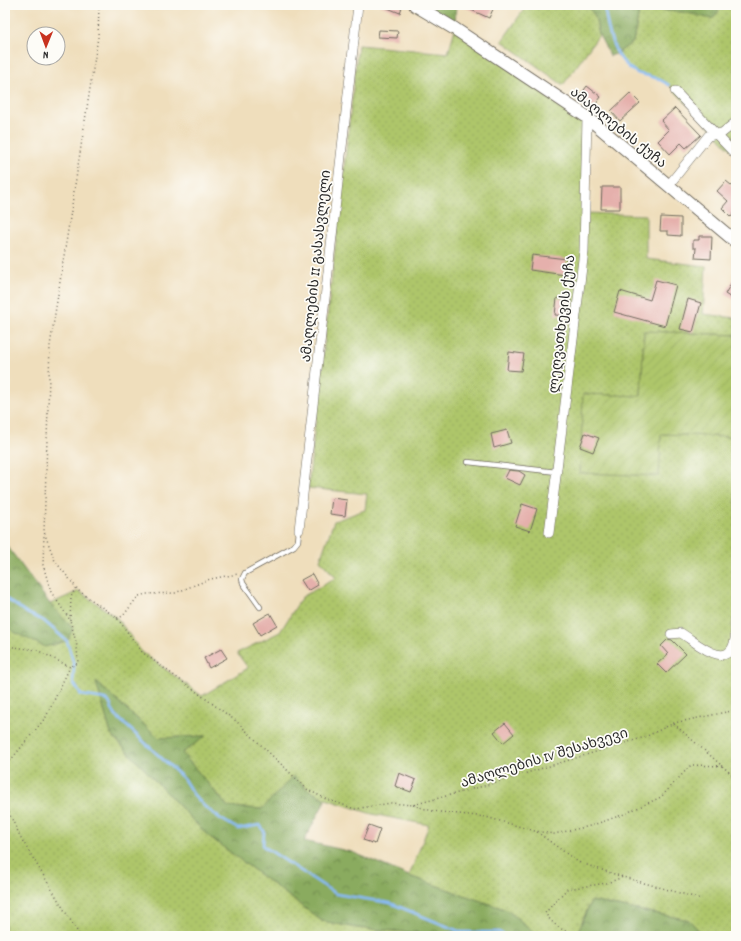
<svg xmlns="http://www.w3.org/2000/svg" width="741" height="941" font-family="Dekko,'Noto Sans Georgian',sans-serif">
<defs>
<pattern id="grass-dots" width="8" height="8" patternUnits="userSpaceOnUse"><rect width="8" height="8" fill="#aec66b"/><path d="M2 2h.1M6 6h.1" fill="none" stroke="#96aa5d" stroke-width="1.8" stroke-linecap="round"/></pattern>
<pattern id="forest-crowns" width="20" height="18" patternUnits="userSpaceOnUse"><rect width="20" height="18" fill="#8aab5f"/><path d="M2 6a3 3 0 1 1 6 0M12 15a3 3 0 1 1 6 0" fill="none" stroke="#718b4f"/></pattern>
<pattern id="garden-furrows" width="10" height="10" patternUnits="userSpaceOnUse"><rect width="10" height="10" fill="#aec66b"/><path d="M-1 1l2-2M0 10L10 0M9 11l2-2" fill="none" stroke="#96aa5d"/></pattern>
</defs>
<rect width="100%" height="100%" fill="#fdfcf7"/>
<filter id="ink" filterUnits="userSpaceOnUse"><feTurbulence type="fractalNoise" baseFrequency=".025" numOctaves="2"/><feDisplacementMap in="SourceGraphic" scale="8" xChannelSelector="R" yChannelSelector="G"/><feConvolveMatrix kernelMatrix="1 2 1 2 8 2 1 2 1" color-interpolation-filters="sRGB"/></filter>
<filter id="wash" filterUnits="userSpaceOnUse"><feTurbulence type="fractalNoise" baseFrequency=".012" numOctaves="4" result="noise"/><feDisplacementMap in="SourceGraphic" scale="16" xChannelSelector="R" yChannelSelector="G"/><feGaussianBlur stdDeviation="0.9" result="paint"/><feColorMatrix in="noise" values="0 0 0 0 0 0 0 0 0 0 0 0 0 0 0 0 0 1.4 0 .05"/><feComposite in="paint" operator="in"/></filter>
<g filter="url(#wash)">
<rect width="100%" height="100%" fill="#efdebc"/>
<path fill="url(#grass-dots)" stroke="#6c784b" d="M527,5h60l8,11 4,19 -36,50 -61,-44z
M643,5c7,0 11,4 18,5 19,3 38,2 58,1l-5,-6h22v150l-67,-70 -15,-8 -16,-4 -12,-8 -10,-11 17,-12 6,-30z
M455,29l132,88 -2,96 61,2v44l60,7 -3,48 33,4v17l-92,-4 -3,65 -61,76 78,4 2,-42 76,3v499h-32l-15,-16 -98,-19 -15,35h-37l-33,-26 -97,-34 20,-51 -57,-11 -46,-15 -18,-9 -14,-14 -32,33 -34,-2 -46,-54 23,-17 -46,2 -63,-56 15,52 95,100 116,87 35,7 63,5 5,3h-420v-313l7,8 61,-2 -23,-25 29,-13 38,27 25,34 60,44 46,-28 -11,-15 43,-21 22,-35 34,-19 -16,-18 14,-39 31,-11 2,-16 -59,-6 50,-443 90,8z"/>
<path fill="url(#forest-crowns)" stroke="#5a6b45" d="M428,5h28l-1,24 -22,-13z
M587,5h56l-4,7 -6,30 -17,12 -6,2 -11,-21 -4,-19z
M648,5h66l5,6 -7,8 -29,-7 -24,-2z
M5,543l45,61 23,25 -6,12 -22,6 -33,-16 -7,-8z
M96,682l63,56 47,-2 -24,17 46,54 34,2 32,-33 14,14 18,9 -22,42 48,11 57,24 98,34 32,26h-114l-5,-3 -63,-5 -35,-7 -116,-87 -95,-100z
M591,901l98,19 15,16h-128z"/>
<path fill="url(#garden-furrows)" stroke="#6c784b" d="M644,331l92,4v102l-75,-3 -2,42 -79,-3 3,-79 58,2z"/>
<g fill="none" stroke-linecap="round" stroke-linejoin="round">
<path stroke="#89bbf6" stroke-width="2.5" d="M604,5c4,26 8,54 33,68 5,2 11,2 15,4 6,1 12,5 17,8
M5,598l22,15 17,8 23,20 7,24 -1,17 8,13 24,4 4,3 6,13 68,63 10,16 12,13 16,12 17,10 22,-4 4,6 -1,15 73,48 54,9 71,29h38l7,4"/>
</g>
<g id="blocks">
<path fill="#e5b0ac" d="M380,5h17l5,2 -2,6z
M460,5h29l5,2 -5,11z
M379,30l19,1 -1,7 -19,-1z
M587,86l14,11 -8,11 -14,-11z
M630,93l10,10 -20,18 -9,-10z
M675,108l26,27 -15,13 -5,-5 -11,11 -12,-13 11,-11 -8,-9z
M726,181l10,8v22l-5,6 -9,-9 6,-7 -11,-10z
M602,187h18v22h-19z
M661,217l20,1v18l-13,-1v-4h-8z
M699,236h13l-1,23 -16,-1 1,-10h-3v-8h6z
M532,255l35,4 -2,16 -35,-5z
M736,275v26l-11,-7z
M656,280l20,5 -11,41 -51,-14 6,-21 30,9z
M557,298l14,2 -2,16 -14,-1z
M688,299l13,4 -8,29 -13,-3z
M509,352l15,2 -3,17 -14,-1z
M507,430l4,13 -17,5 -3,-14z
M585,433l14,5 -6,14 -13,-5z
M509,470l10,1 6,4 -5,10 -15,-7z
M332,498l15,2 -2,16 -15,-2z
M522,504l15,5 -7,22 -15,-5z
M312,574l6,11 -10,6 -7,-11z
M270,613l7,12 -17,10 -7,-12z
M668,639l4,1 14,14 -20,19 -9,-9 11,-10 -7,-8z
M221,649l6,9 -18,10 -5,-10z
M505,723l9,11 -11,9 -9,-11z
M399,773l17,7 -5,12 -16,-6z
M369,825l11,4 -5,15 -12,-4z"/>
</g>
</g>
<g filter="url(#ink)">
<use href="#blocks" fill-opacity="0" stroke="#706a5e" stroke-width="1"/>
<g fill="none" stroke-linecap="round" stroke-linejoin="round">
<g stroke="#706a5e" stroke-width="6">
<path id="service" d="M468,462l89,10
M260,607l-17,-24 -1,-4 3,-6 49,-27 4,-5 1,-11"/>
</g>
<g stroke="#706a5e" stroke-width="10">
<path id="minor" d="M675,91l61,64
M668,186l40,-50 14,-3 14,-11
M299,530l59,-525
M549,533l35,-282 3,-134
M671,634l10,-1c14,8 48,41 54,6 1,-6 -1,-13 0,-19l1,-1"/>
</g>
<g stroke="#706a5e" stroke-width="14">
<path id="tertiary" d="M415,5l40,24 132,88 149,125"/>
</g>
<path stroke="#706a5e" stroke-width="1.5" stroke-dasharray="1 3" stroke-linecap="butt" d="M99,5l-1,32 -48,309 -6,186 11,29 24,30 38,27 25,34 94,69 72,69 18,9 29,10 36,-6 22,2 74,-20 158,-48 29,-14 62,-13
M117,618l6,-2 13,-17 3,-3 7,-2 29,-1 35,-14 28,-5
M70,620l1,-23 5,-10
M5,646l32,4 33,17 8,-4 -1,-17 -7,-26 -19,-28 -8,-27 1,-31
M734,659l2,4
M674,724l62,54
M5,767l41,-50 24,-50
M5,805l17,35 58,96
M413,805l19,6 54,6 49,14 19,3 36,-8 32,-11 39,-18 30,-32 32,1
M537,832l41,30 45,15 78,22
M581,936c-17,-4 -26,-9 -36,-23l22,-24 40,-6 16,-6"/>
<use href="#service" stroke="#fff" stroke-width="4.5"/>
<use href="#minor" stroke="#fff" stroke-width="9"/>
<use href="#tertiary" stroke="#fff" stroke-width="12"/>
</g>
</g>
<g text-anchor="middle" stroke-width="3.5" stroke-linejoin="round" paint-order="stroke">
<g font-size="14" fill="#2b2b2b" stroke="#fdfcf7">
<text transform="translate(619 127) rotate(39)" y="5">ამაღლების ქუჩა</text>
<text transform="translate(315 266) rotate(-84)" y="5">ამაღლების II გასასვლელი</text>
<text transform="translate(561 324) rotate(-83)" y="5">ლეღვათხევის ქუჩა</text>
<text transform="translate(544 757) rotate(-17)" y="5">ამაღლების IV შესახვევი</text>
</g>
</g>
<rect width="741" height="941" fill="none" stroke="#fdfcf7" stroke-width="20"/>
<g transform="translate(46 46) rotate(181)"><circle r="19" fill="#fdfcf7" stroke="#a9a8a5"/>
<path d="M0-3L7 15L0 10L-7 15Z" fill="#c8321e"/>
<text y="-6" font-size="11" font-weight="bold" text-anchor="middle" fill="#2b2b2b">N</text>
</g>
</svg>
